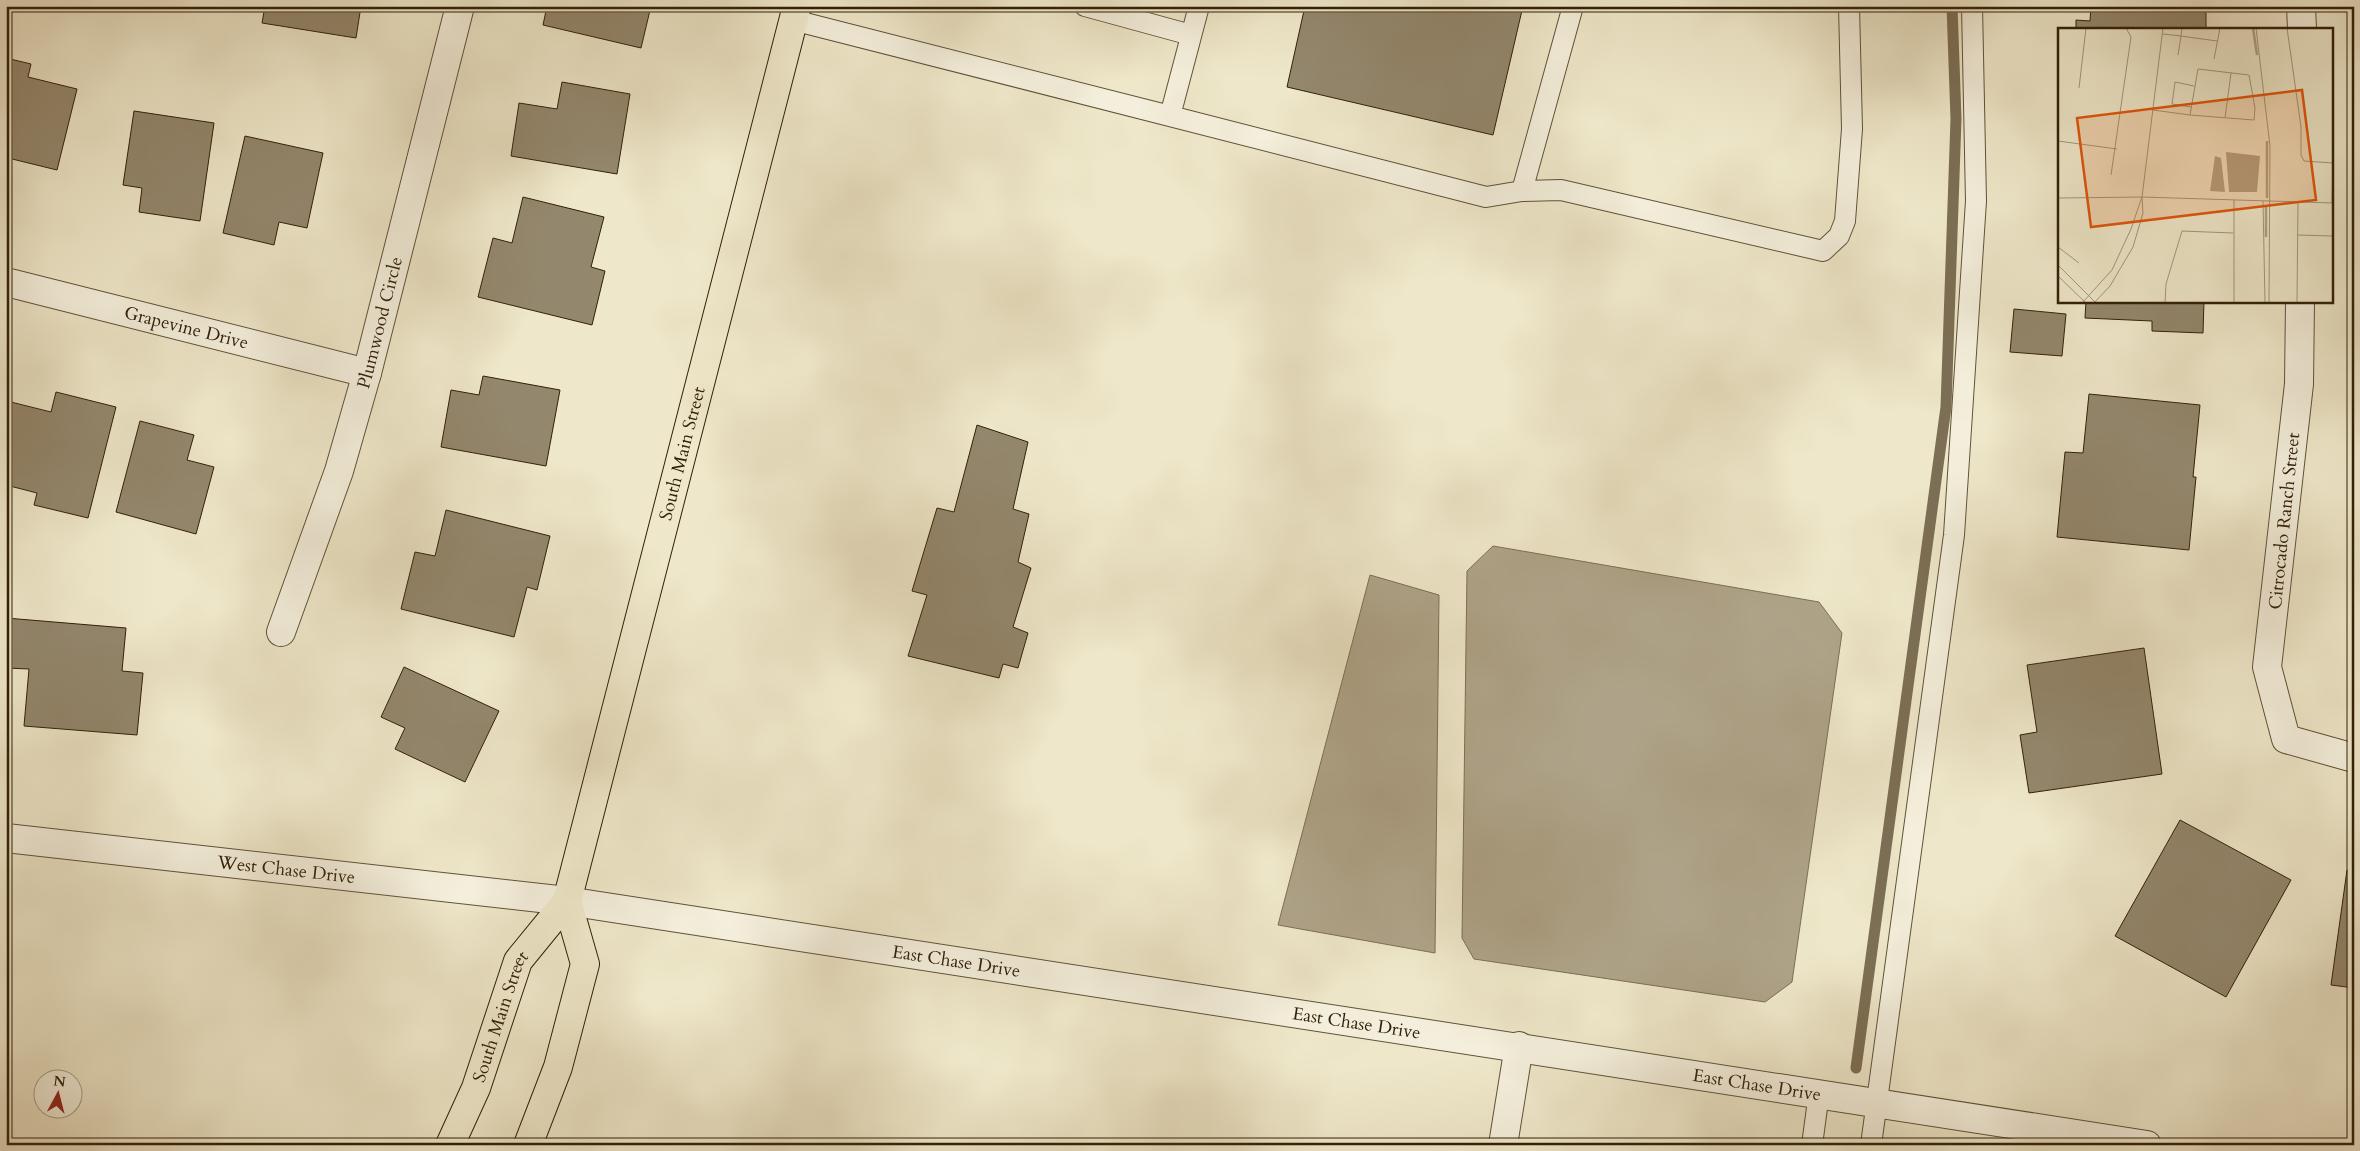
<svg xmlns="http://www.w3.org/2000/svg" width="2360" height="1151" font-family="Cardo,serif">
<rect width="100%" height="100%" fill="#eee7c9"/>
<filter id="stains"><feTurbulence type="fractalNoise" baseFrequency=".004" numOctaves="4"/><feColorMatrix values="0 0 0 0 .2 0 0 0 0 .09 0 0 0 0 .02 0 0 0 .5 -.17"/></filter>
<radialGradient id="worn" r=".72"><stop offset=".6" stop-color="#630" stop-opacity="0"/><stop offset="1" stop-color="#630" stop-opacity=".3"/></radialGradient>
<path fill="#aea388" stroke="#7c6f55" d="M1493,546l326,56 23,31 -50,349 -27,20 -291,-43 -12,-21 5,-367z
M1370,575l69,20 -4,358 -157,-28z"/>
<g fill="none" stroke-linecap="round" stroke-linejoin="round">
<path stroke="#7c6f55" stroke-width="11" d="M1856,1068l90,-661 10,-288 -4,-113"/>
</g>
<path fill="#93876d" stroke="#312009" d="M265,6h96l-5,32 -94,-15z
M547,6h104l-10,42 -98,-23z
M1305,6h218l-30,129 -206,-48z
M2091,6h115v23h-130v-9l14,1z
M6,58l25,6 -3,13 49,12 -20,81 -49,-12 -2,7z
M562,82l68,12 -13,80 -106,-18 8,-53 38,6z
M134,111l80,12 -14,98 -61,-9 3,-24 -19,-3z
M245,136l78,17 -16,75 -28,-6 -5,23 -51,-12z
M523,197l81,20 -13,50 14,4 -13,54 -114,-28 15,-59 19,5z
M2086,301h118l-1,32 -51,-2v-10l-67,-3z
M2014,309l52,5 -4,42 -52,-4z
M483,376l77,14 -14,76 -105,-19 10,-57 28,5z
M56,392l60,15 -28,111 -54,-13 3,-12 -31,-8 1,-84 44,11z
M2089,394l111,11 -7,72h3l-7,73 -132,-13 8,-85 18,1z
M140,421l54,14 -7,25 27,7 -18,67 -80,-22z
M977,425l51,17 -15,67 16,5 -11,48 13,6 -18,59 15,6 -10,35 -15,-4 -4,14 -91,-22 19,-61 -15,-4 25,-83 17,4z
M446,510l104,26 -13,54 -10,-3 -13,50 -113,-28 14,-57 20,4z
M6,618l120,10 -4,43 21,2 -6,62 -113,-9 5,-57 -23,-1z
M2144,648l18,126 -133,19 -9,-58 17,-3 -10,-67z
M404,667l95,44 -34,71 -70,-33 10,-21 -24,-11z
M2180,820l111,60 -65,117 -111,-61z
M2347,870l7,1v117l-23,-3z"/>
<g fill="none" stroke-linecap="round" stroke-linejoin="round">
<g stroke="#605239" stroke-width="22">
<path id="service" d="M1085,6l106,29
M793,20l377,96 29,-110
M1170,116l316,81 36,-6 39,-1 262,61 16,-15 6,-15 7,-92 -3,-123
M1522,191l51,-185
M1812,1145l7,-52
M1871,1145l83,-610 22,-334 -4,-195"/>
</g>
<g stroke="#605239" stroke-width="30">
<g id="minor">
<path d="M2301,6l1,23"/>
<path id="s1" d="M6,282l361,91"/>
<path d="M2300,301l-1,83 -32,283 19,72 68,19"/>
<path id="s2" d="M281,632l58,-161 28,-98 93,-367"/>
<path id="s3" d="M6,838l561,63"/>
<path d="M1503,1145l16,-99"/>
</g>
</g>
<g stroke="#605239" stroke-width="30">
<g id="tertiary">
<path id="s4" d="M567,901l1580,244"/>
</g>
</g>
<g stroke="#312009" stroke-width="30">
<g id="primary">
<path id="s5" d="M450,1145l26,-57 42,-127 49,-60 230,-895"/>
<path d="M528,1145l30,-78 27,-103 -18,-63"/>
</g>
</g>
<use href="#service" stroke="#f4efdc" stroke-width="20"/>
<use href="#minor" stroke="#f4efdc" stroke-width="28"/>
<use href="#tertiary" stroke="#f4efdc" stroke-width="28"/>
<use href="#primary" stroke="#eee7c9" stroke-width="28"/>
</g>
<g text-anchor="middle" stroke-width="4.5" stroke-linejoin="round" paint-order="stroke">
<g font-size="18" fill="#312009" stroke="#f4efdc">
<text dy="6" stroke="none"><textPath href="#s2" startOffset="325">Plumwood Circle</textPath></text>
<text dy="6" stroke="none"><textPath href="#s1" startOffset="186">Grapevine Drive</textPath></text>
<text dy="6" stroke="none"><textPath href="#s5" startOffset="736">South Main Street</textPath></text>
<text transform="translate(2284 521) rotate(-84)" y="6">Citrocado Ranch Street</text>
<text dy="6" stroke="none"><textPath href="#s3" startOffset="282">West Chase Drive</textPath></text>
<text dy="6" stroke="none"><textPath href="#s4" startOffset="394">East Chase Drive</textPath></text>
<text dy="6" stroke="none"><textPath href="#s5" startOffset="138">South Main Street</textPath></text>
<text dy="6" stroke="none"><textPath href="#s4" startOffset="799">East Chase Drive</textPath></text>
<text dy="6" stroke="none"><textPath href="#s4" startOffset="1204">East Chase Drive</textPath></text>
</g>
</g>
<g transform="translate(2058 28)">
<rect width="275" height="275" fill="#eee7c9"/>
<path d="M168,124l34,4 -3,36h-28zM157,128l6,2 4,34 -15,-1z" fill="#aea388"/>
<path fill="none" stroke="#aea388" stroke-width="2.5" d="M195,0l4,27M209,170v-57M208,209v-31"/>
<path fill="none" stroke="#a2977c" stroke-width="1" d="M198,0l14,118 -1,157M229,0l14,99v28l3,6 29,2M105,6l18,2 1,-8M120,27l3,-19 36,5M156,31l6,-31M21,60l7,-60M133,79l-19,-3 3,-22 19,4M95,82l37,5 8,-46 51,6 6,33 -1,12 -64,-5M167,90l6,-45M0,113l59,8M53,147l20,-138 -5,-9M0,170l84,-1 191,6M205,173l2,102M274,175l1,-40M239,207l36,1M0,219l21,16M0,237l38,38M0,248l28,27M24,275l30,-33 19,-41 11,-32 21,-169M36,275l16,-17 23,-39 10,-34 -1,-16M107,275l1,-19 16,-53 51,2M176,275v-103M239,275l1,-101"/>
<path fill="#df560c" fill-opacity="0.15" stroke="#df560c" stroke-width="2.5" d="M244,62l14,110 -225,27 -14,-109z"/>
<rect width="275" height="275" fill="none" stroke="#312009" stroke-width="2.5"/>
</g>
<rect width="2360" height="1151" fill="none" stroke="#eee7c9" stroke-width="25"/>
<rect x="8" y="8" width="2345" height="1136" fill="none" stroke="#312009" stroke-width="2.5"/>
<rect x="12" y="12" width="2335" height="1126" fill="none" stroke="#312009"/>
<g transform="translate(58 1094) rotate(7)"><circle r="24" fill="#f4efdc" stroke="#a69c88"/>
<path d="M0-4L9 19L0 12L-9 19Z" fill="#8f2418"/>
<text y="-8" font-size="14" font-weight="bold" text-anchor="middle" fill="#312009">N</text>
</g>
<rect width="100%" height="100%" filter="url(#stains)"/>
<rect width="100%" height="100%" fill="url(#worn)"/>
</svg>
